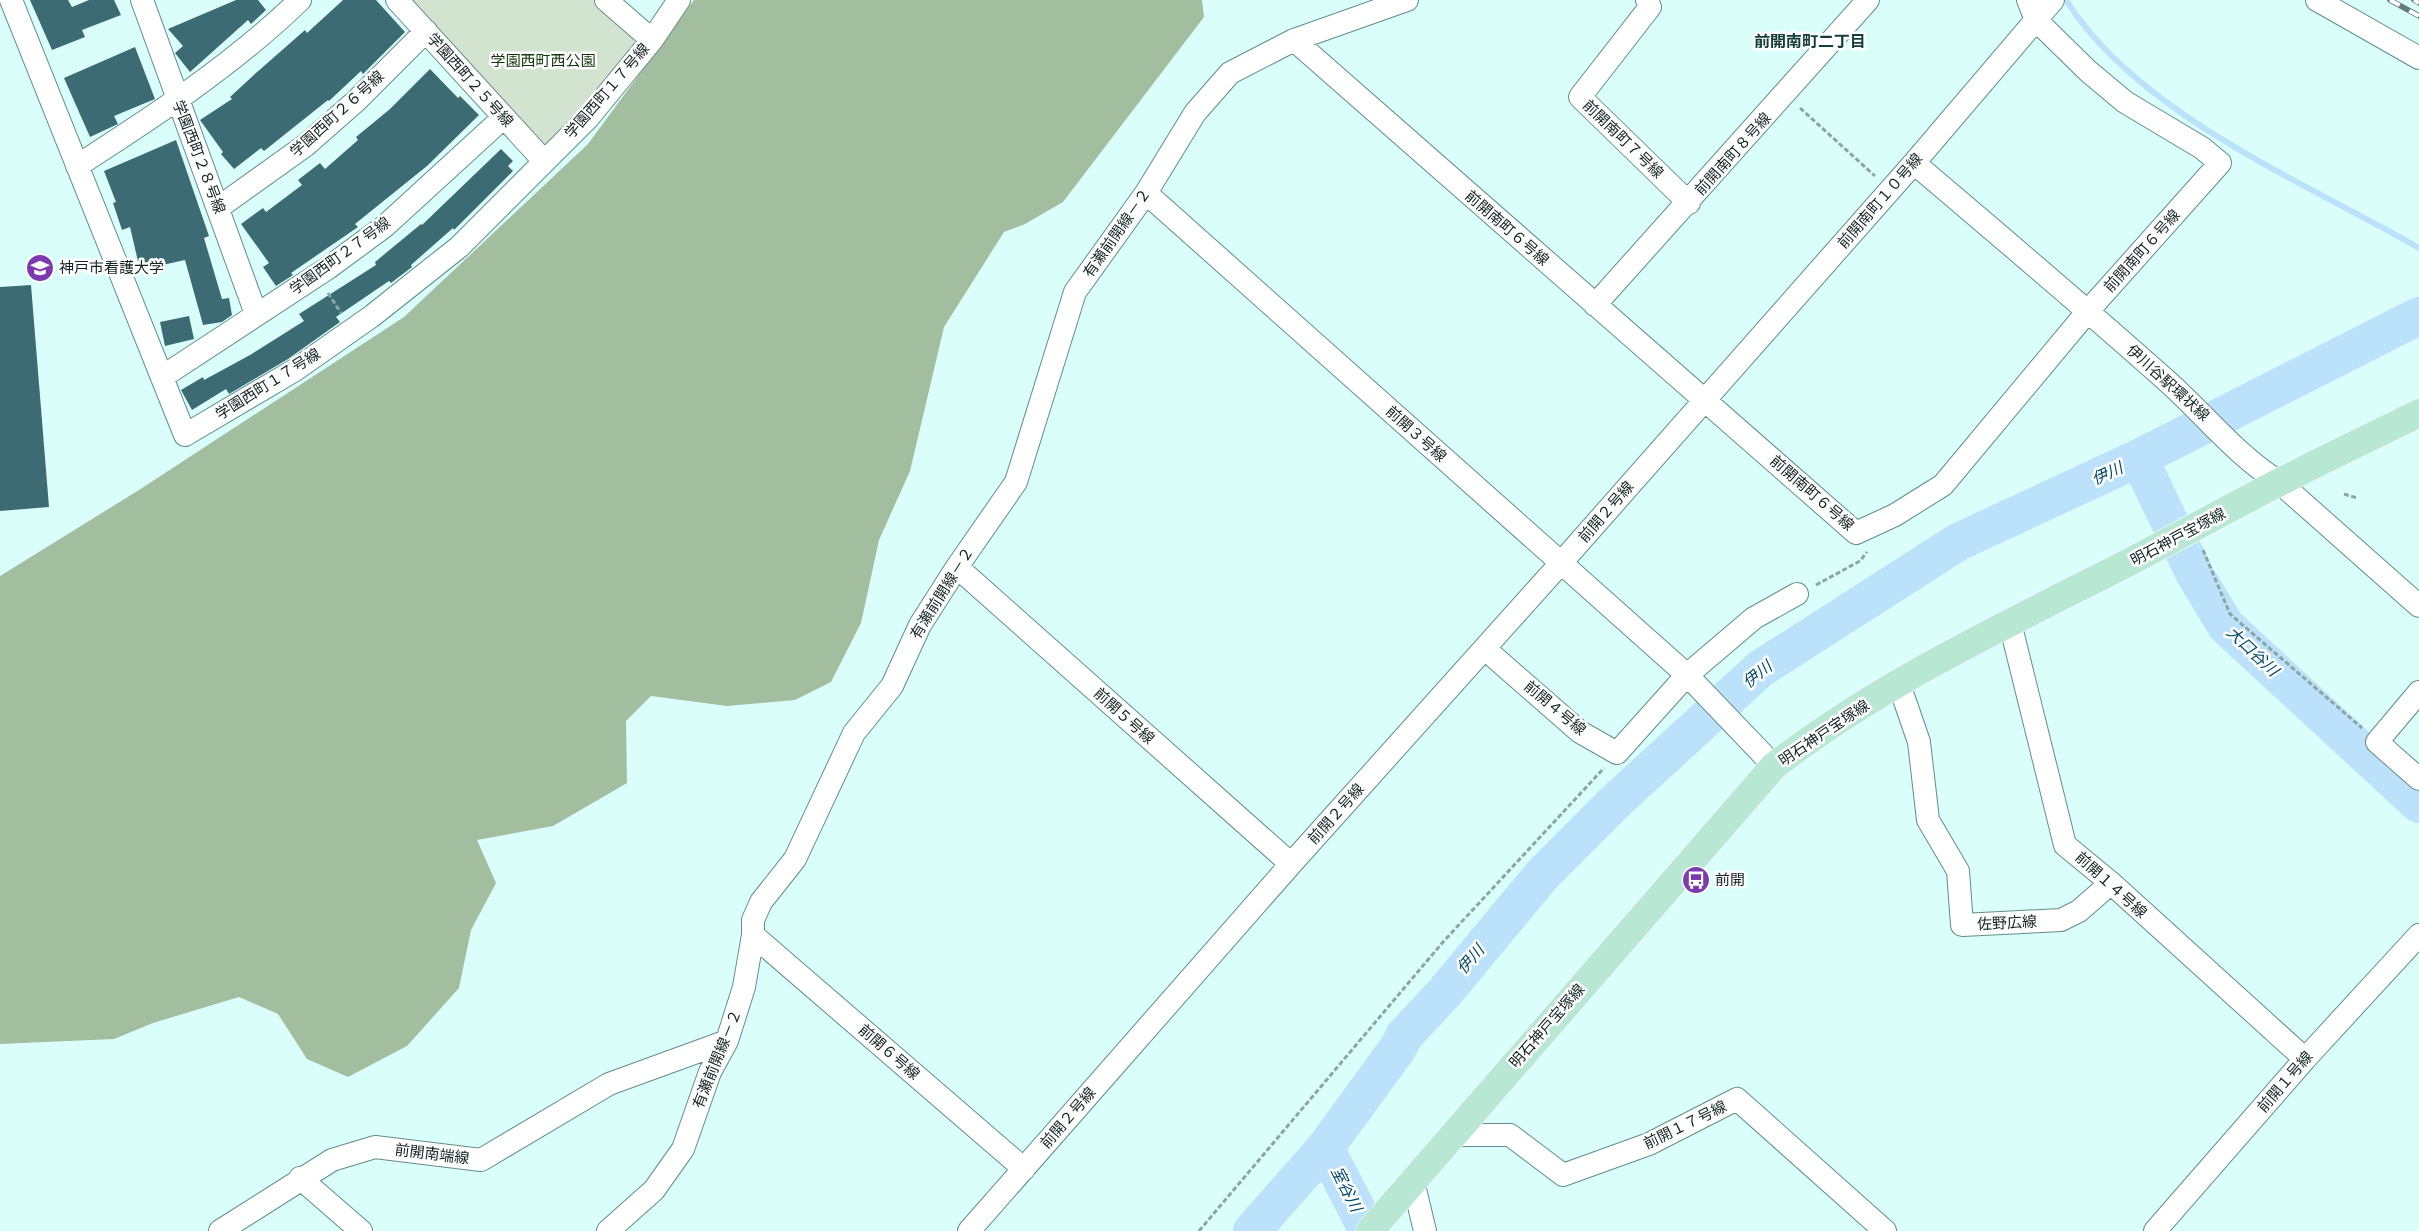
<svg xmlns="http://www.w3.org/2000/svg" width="2419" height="1231" font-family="'Archivo Narrow','Noto Sans JP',sans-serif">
<rect width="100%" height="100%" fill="#dafffb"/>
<path fill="#d2e4cf" d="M407,0h187l40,33 1,16 -83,94 -16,2z"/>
<path fill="#a3be9f" d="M694,0h508l2,17 -141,185 -38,22 -21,8 -60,95 -34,144 -31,69 -18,83 -30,59 -36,18 -68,6 -76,-10 -25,25 1,62 -74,43 -76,14 19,43 -25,47 -12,58 -52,58 -59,31 -41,-18 -29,-45 -39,-17 -86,26 -39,16 -114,5v-468l139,-86 265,-173 184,-173z"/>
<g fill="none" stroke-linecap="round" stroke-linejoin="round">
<path stroke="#bce2fb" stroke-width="6" d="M2066,0c71,114 239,182 353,248"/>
<path stroke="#bce2fb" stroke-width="38" d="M2139,458l55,115 32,53 193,178
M1325,1148l43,83
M1252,1231l73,-83 73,-100 6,-12 41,-44 97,-117 73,-73 145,-133 198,-127 181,-84 280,-142"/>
</g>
<path fill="#3d6b74" d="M30,0h38l4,7 17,-7h25l7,15 -39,15 3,7 -33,13z
M236,0h22l8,10 -15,14 -3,-4 -58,52 -15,-19 8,-7 -15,-17z
M343,0h33l29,32 -42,42 -2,-3 -32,30 -1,-1 -64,51 -3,-3 -27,21 -13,-15 2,-2 -23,-32 32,-21 -2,-2 26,-24 49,-43 2,3z
M135,47l20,52 -41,17 4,8 -28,13 -26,-59z
M430,69l28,29 2,-2 19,19 -52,51 -72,58 3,3 -67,46 2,2 -17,11 -13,-19 6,-4 -28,-39 22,-16 3,4 36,-27 -4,-5 22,-17 5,6 33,-29 -2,-3 34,-28z
M176,140l33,96 -5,2 18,61 7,-1 3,17 -10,7 -19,3 -18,-65 -45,10 -10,-43 -8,3 -9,-27 3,-1 -12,-31z
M501,149l12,12 -5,5 5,5 -59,59 -1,-2 -42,37 1,2 -21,16 -2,-2 -53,36 4,5 -52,37 -59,35 -3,-5 -34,21 -11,-20 22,-13 1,3 46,-25 54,-34 -5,-7 77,-49 -1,-3 46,-38 1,1z
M31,285l18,222 -49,4v-224z
M189,316l5,23 -29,7 -5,-24z"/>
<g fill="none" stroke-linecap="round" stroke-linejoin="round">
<g stroke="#628d89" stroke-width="24">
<path id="minor" d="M11,0l174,435 110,-65 77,-54 87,-69 129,-129 64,-78 27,-40
M142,0l114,314
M397,0l147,161
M606,0l46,40
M1647,0l3,7 -70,90 109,106
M2317,0l102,58
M1294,40l562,493 39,-18 48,-30 145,-174 132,-148 -18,-15 -77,-46 -37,-31 -52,-51 -8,-20
M1914,163c85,72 170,144 253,218 37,33 70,75 112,101l140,124
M77,166c79,-51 156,-101 223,-166
M1146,193l541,482 87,91
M218,208l88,-63 50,-44 70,-70
M1595,305l273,-305
M162,377l166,-109 57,-42 119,-109
M957,567l334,297
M2010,623l55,222 46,38 194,176
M1485,649l95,83 37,21 70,-78 67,-57 43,-24
M1899,684l20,58 9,78 30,51 4,54 99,-5 18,-9 32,-28
M2419,692l-42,50 42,37
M753,935l271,234
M1453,1135h57l53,40 86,-31 88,-45 148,132
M300,1178l61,53
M1413,1181l12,50
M220,1231l112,-71 43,-13 106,13 128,-76 118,-43
M608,1231l46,-41 29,-41 27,-77 17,-31 17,-54 9,-52v-15l8,-18 34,-43 59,-126 38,-47 28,-61 37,-58 59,-85 59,-190 71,-99 49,-80 35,-40 64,-33 113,-40
M969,1231l322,-367 270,-301 353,-400 139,-163
M2155,1231l150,-172 114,-124"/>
</g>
<g stroke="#fff" stroke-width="29">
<path id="major" d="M1370,1231l404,-465c102,-79 221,-136 336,-194 57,-29 113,-61 170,-90 46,-24 93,-46 139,-69"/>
</g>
<path stroke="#89a6a3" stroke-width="3" stroke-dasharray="5 2.5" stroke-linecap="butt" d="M1800,108l75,68
M328,293l13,20
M2344,494l13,4
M2203,550l27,64 132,114
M1816,585l44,-24 7,-9
M1199,1231l244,-289 161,-174"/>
<use href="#minor" stroke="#fff" stroke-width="22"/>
<use href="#major" stroke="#b8e8d3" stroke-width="28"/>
<g stroke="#627c79" stroke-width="5.5">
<path id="rail" d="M2390,0l29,16
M2414,0l5,3"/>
</g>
<use href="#rail" stroke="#fff" stroke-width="4" stroke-dasharray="11" stroke-linecap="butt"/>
</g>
<defs>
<g id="university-disc" transform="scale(1.4375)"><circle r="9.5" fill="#7c3aae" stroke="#fff"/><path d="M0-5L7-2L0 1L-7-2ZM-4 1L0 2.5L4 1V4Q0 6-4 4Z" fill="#fff"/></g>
<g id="bus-disc" transform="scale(1.4375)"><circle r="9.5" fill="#7c3aae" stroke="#fff"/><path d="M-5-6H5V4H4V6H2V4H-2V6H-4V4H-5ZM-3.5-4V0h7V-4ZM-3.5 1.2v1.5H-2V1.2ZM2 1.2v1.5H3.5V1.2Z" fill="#fff"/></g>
</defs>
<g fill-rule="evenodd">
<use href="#university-disc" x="40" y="268"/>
<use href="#bus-disc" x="1696" y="880"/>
</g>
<g text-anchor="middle" stroke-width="5" stroke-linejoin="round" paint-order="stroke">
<g font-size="15" fill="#10360a" stroke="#fff">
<text x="543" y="66">学園西町西公園</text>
</g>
<g font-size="15" fill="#122422" stroke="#fff">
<text transform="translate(470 80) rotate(48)" y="5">学園西町２５号線</text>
<text transform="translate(607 91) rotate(-49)" y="5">学園西町１７号線</text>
<text transform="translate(337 114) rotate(-42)" y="5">学園西町２６号線</text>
<text transform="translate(1623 139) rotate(44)" y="5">前開南町７号線</text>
<text transform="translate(1733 154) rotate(-48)" y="5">前開南町８号線</text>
<text transform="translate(199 157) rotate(69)" y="5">学園西町２８号線</text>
<text transform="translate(1880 201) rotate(-49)" y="5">前開南町１０号線</text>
<text transform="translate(1507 228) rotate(41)" y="5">前開南町６号線</text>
<text transform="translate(1117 233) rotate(-55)" y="5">有瀬前開線－２</text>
<text transform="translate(2142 251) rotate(-48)" y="5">前開南町６号線</text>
<text transform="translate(340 256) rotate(-36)" y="5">学園西町２７号線</text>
<text transform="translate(2168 383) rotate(42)" y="5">伊川谷駅環状線</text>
<text transform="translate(268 384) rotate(-32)" y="5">学園西町１７号線</text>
<text transform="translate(1416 434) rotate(42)" y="5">前開３号線</text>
<text transform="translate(1812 493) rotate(41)" y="5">前開南町６号線</text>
<text transform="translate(1606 512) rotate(-49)" y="5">前開２号線</text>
<text transform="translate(2178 537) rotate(-28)" y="5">明石神戸宝塚線</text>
<text transform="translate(942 593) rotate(-58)" y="5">有瀬前開線－２</text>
<text transform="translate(1555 708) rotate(40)" y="5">前開４号線</text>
<text transform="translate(1124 716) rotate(42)" y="5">前開５号線</text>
<text transform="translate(1824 733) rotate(-34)" y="5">明石神戸宝塚線</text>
<text transform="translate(1336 814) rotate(-48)" y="5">前開２号線</text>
<text transform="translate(2111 885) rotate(42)" y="5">前開１４号線</text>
<text transform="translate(2007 923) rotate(-3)" y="5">佐野広線</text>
<text transform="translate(1547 1026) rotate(-49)" y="5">明石神戸宝塚線</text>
<text transform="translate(889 1052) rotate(41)" y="5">前開６号線</text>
<text transform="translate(717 1059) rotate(-68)" y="5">有瀬前開線－２</text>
<text transform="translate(2285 1082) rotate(-49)" y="5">前開１号線</text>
<text transform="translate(1068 1118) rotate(-49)" y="5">前開２号線</text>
<text transform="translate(1685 1125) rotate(-26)" y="5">前開１７号線</text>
<text transform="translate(432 1154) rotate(7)" y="5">前開南端線</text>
</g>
<g font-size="15" fill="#122422" stroke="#fff" text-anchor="start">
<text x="59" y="273">神戸市看護大学</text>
<text x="1715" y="885">前開</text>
</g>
<g font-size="16" font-weight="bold" fill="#133f3b" stroke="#fff">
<text x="1810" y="47">前開南町二丁目</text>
</g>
<g font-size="16" font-style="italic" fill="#004969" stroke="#fff">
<text transform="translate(2107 473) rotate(-25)" y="6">伊川</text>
<text transform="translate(2253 651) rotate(43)" y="6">大口谷川</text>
<text transform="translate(1757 674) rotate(-39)" y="6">伊川</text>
<text transform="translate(1470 959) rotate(-49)" y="6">伊川</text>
<text transform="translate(1347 1189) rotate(63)" y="6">室谷川</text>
</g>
</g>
</svg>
